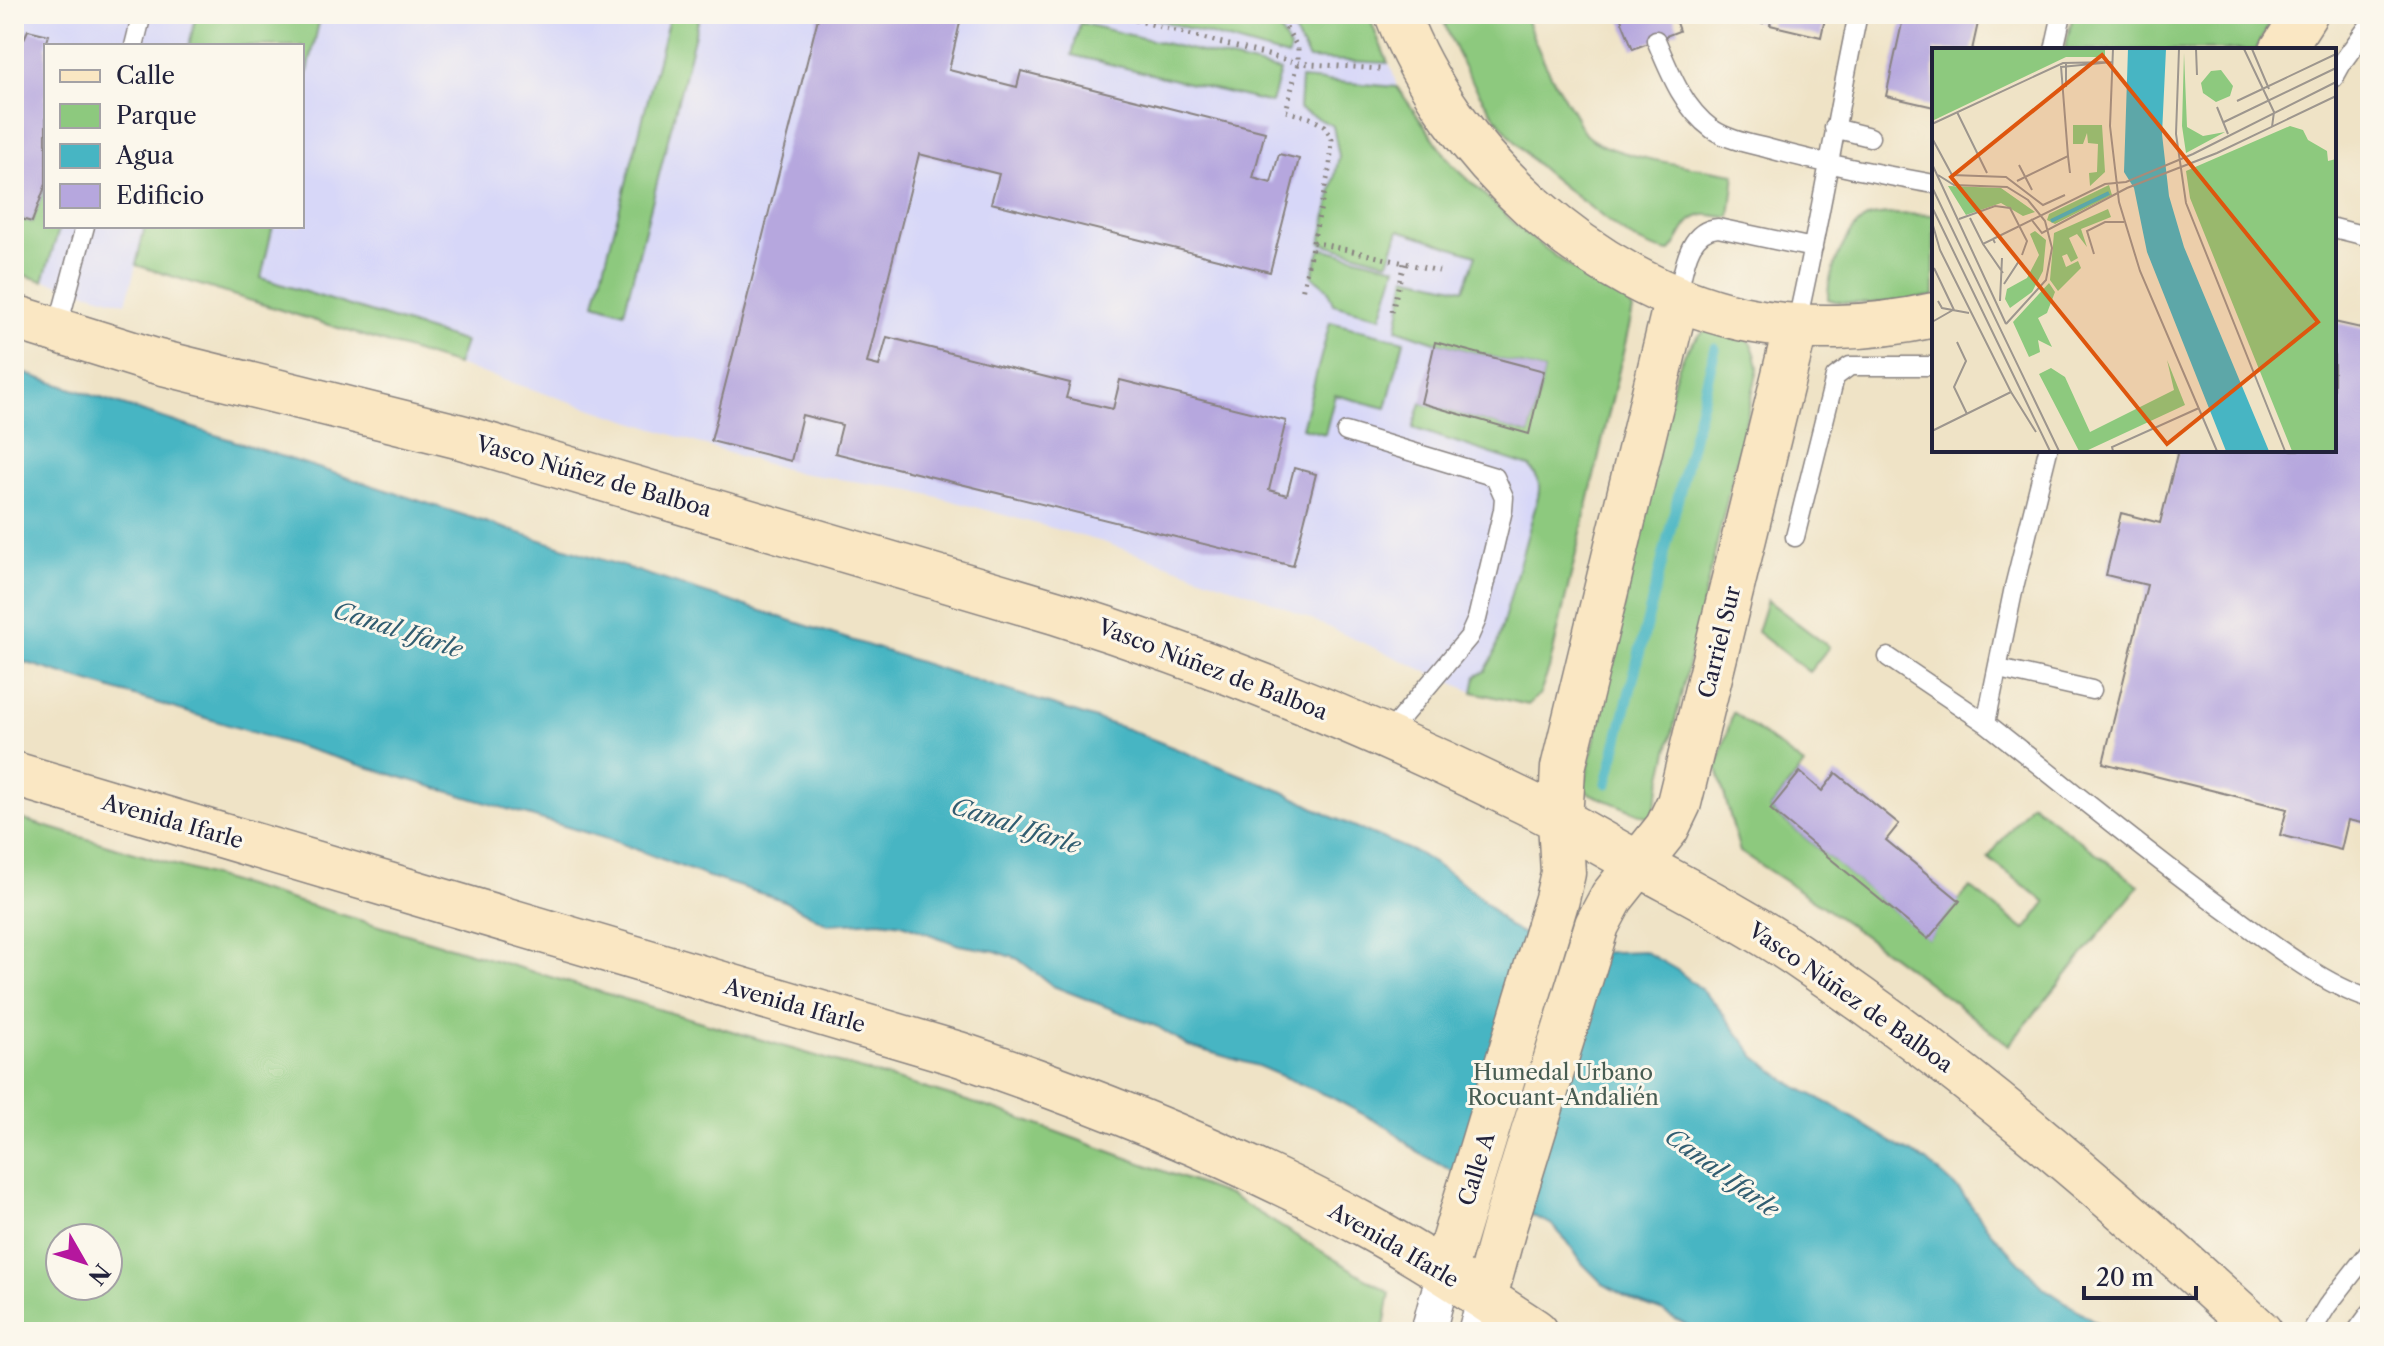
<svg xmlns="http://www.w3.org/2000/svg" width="2384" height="1346" font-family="'Libre Caslon Text',serif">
<rect width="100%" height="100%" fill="#fbf7ec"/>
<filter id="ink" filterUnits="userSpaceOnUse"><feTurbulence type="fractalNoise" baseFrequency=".0125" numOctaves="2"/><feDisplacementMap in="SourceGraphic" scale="16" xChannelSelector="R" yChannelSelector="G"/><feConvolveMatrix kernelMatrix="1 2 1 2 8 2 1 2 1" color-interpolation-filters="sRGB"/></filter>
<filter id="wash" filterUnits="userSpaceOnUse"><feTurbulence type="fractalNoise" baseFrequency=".006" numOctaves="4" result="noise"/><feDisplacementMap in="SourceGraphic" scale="32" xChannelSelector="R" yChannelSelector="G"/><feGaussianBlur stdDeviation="1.8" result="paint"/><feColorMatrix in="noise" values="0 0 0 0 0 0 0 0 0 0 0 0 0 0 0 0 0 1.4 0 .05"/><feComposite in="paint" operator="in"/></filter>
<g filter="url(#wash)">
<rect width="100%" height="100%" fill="#efe3c6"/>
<path fill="#d7d7f8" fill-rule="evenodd" d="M14,14h1354l24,56 5,17 55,77 73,69 44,33 56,33 8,11 -84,359 -9,25 -12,11 -55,-13 -217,-97 -153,-53 -191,-52 -112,-17 -65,-18 -278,-90 -321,-100 -10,38 -112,-31zM46,46h256v180h-256z"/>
<path fill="#8dc97e" stroke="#58765c" stroke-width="2" fill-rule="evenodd" d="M196,14h125l-19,83v-51h-113z
M670,14h30l-76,298 -29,-9z
M1138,14h133l19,35 -2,8z
M1284,14h84l20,49 -79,-4z
M1441,14h84c11,36 29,68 49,100 3,6 7,16 12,21 23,22 116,33 149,39l-5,43c-9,1 -17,-3 -26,-2 -21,3 -22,25 -35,37 -32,-6 -54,-25 -79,-45 -20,-15 -40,-30 -58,-47 -40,-41 -72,-92 -91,-146z
M2073,14h202l-19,36h-191z
M1080,23l200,48 -9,32 -199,-48z
M1301,79l96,8 55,77 73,69 44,33 56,33 8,11 -84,359 -9,25 -12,11 -55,-13 3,-16 9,-5 9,-16 44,-158c3,-14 0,-20 -9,-31l-116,-38 8,-25 108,31 15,-63 -109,-29 -38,-13 9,-53 58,13 12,-34 -77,-25 -11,32 -67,-19 18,-87 -6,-30 -34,-17z
M46,184v42h14l-17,55 -29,-9v-55l18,5z
M1888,214l46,1v81c-25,4 -83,12 -106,3 -1,-23 18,-72 41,-82 5,-2 13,-2 19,-3z
M145,226h128l-12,52 204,64 -8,23 -321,-100z
M1321,248l75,19 -15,50 -48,-13 -6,-16 -15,-12z
M1330,322l74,19 -18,67 -51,-13 -10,39 -23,-6z
M1706,329c33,5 48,2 52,40l-106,450 -69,-28 92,-415c7,-20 15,-33 31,-47z
M1767,600l62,47 -20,25 -52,-40z
M1733,712l71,53 -34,44 158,129 42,-51 55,43 21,-28 -58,-44 43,-55 108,83 -130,159c-87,-68 -175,-134 -269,-193l-23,-84z
M14,817l983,293 234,86 159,97 -7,39h-1369zM60,1238h48v48h-48z"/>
<path fill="#47b5c3" stroke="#346c7f" stroke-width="2" d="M14,370l1113,359 157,63 48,25 85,36 42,27 22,18 27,28 23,12 27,9 30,6 56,-2 33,19 23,18 17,18 39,51 37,28 39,20 69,43 26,13 34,31 30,40 53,56 67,44h-413l-35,-20 -29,-11 -31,-17 -21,-21 -15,-22 -16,-17 -51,-23 -16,-13 -67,-36 -28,-24 -58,-31 -73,-31 -70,-20 -30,-19 -105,-41 -35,-27 -23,-8 -36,-6 -57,-21 -22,-3 -52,3 -46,-24 -76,-24 -92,-35 -314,-94 -286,-88z"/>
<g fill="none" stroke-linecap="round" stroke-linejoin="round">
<path stroke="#47b5c3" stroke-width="11" d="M1607,783l108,-434"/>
</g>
<g id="blocks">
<path fill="#b6a7de" d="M819,14h143l-13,56 68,17 4,-16 244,61 -12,46 18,5 8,-29 20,5 -29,113 -279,-69 8,-29 -80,-20 -52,209 12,3 8,-29 183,46 -4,15 47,11 7,-29 166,41 -17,69 18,5 7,-27 22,6 -23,92 -458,-113 7,-28 -40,-10 -11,46 -80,-20z
M1619,14h54l6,17 -46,18z
M1728,14h37l-2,9z
M1772,14h54l-5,23 -51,-12z
M1904,14h76l-8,36h-38v57l-48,-11z
M28,30l21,5 -3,10v139l-14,38 -18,-5v-182l10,4z
M2334,322l36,8v495l-22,-5 -7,30 -61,-15 7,-26 -184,-46 44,-178 -41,-10 15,-62 39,10 18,-73h156z
M1435,342l109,29 -15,63 -108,-31z
M1800,772l22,19 14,-18 63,51 -13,16 74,61 -32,38 -158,-130z"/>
</g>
</g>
<g filter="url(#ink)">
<use href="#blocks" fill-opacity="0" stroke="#888280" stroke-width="2"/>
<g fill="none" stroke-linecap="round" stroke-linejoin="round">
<g stroke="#888280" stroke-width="21">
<path id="lane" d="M1656,40c13,31 27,68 56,89 16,11 39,15 58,20 54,15 109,25 164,35
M134,46l8,-32
M2054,50l8,-36
M2334,78l10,-18 26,-36
M1834,128l36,9
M2334,228l36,9
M1677,298c7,-26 9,-68 41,-70l95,20
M1796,326c24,-104 40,-208 62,-312
M57,330l28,-104
M1346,432l149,45 9,20 -1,13 -26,109 -8,18 -84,100
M1795,537l40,-160 15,-11h84
M1888,657l98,66 28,-136 34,-137
M1999,669l93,21
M1986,723c83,65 164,133 249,194 39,29 90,68 135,82
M2311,1332l16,-26 43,-55
M2356,1332l14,-19"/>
</g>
<g stroke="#888280" stroke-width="37">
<path id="street" d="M1428,1332l16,-60
M1475,1332l10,-35"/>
</g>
<g stroke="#888280" stroke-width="47">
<path id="secondary" d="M1397,14c54,142 193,270 343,304 62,14 132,11 194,-3
M2282,50l23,-36
M14,317l141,44 306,76 594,175c159,50 313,113 462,186 39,18 76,41 113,61 56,31 114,60 167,96 166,112 316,242 463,377
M14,774l945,280c140,47 277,102 407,172 59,32 114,69 170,106
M1444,1272l113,-373 6,-26 -3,-52 3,-53 114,-470
M1485,1297l20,-73 92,-299 15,-28 55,-69 12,-25 117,-477"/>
</g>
<path stroke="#888280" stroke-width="5" stroke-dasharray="2 6" stroke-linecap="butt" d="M1112,14l186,49 82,6
M1278,14l20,34v15l-12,48 24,7 15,8 7,13 -2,27 -28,126
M1313,242l126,29
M1392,312l12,-49"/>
<use href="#lane" stroke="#fff" stroke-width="18"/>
<use href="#street" stroke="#fff" stroke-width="34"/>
<use href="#secondary" stroke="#fae7c3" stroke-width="44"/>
</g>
</g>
<g text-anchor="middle" stroke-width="6" stroke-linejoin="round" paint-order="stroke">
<g font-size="22" fill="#22223b" stroke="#fbf7ec">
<text transform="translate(594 476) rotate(16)" y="8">Vasco Núñez de Balboa</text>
<text transform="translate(1719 642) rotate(-76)" y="8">Carriel Sur</text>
<text transform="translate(1213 669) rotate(21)" y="8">Vasco Núñez de Balboa</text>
<text transform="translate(173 821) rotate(16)" y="8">Avenida Ifarle</text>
<text transform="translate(1851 997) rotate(35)" y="8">Vasco Núñez de Balboa</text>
<text transform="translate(795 1005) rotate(16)" y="8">Avenida Ifarle</text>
<text transform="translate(1476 1169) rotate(-73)" y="8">Calle A</text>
<text transform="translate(1394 1245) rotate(30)" y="8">Avenida Ifarle</text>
</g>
<g font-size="22" fill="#475c52" stroke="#fbf7ec">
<text x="1563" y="1080">Humedal Urbano<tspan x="1563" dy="25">Rocuant-Andalién</tspan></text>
</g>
<g font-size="24" font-style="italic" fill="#315d71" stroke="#fbf7ec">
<text transform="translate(398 630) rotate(18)" y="8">Canal Ifarle</text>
<text transform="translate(1016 826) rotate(18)" y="8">Canal Ifarle</text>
<text transform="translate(1722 1173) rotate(36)" y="8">Canal Ifarle</text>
</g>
</g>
<g transform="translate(1932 48)">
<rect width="404" height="404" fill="#efe3c6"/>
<path d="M0,1h173v8h-39l-134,64zM252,5l3,74 16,9 22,-4 -39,21 -4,-27zM289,22l12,16 -3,10 -14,6 -13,-9 -2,-10 10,-12zM141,77h29l3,47 -15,14 -1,-13 8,-1 1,-28 -10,-1 -1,-10 -4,11h-10zM358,78l13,4 5,10 19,11 1,10 8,-2v292h-44l-102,-253 -4,-27zM177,137l3,10 -57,29 -8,-4 2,-6zM16,138l53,2 34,24 -12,4 -22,-13 -35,12zM176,161l3,8 -30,12 6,18 -10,-13 -8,4 9,20 -7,4 -4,-8 -5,2 4,11 12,-6 3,7 -23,23 -8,-11 4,-47zM103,183l11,9 -3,31 -11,21 -22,16 -5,-9 2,-10 20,-11 12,-23 -9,-21zM117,235l6,9 -8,21 -9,5 14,29 -14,-7 2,12 -11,5 -16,-35zM235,312l18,45 -99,46h-7l-40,-77 12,-6 14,9 25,55 84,-42z" fill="#8dc97e"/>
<path d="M196,1h38l-4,85 7,62 15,51 85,204h-43l-79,-199 -13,-64 -10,-16z" fill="#47b5c3"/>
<path fill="none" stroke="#47b5c3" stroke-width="4" d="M119,173l58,-28"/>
<path fill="none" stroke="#9d968e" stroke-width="2" d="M181,1l-3,77 9,76 21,69 77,180M247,1l-3,85 10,69 99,248M264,1l1,26M312,1l30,63 -2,15M320,1l17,40M129,18l7,90M129,19l51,-5M134,39v-25M305,53l99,-47M285,59l11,27M25,64l30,61M292,74l112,-54M0,76l131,-61 49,-1M0,90l20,37 54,2 37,28 22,-10M0,116l74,160M87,117l13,25M6,127l16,10 53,2 21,13 17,21 7,27 -6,32 -40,44M85,133l51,-25 2,17M0,139l127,264M0,159l118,244M38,170l13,26 10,-5 2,4M27,171l36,-13 15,2 17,33 -5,14M99,171l11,14 85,-45 90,-35 119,-57M0,174l8,28M61,191l112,-55 21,-2 67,-28 143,-72M51,196l20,29M162,206l-7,-23 18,-9h19M2,220l20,42M72,236l15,-23M6,253l4,7 27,5M68,253l2,-43M0,274l21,-12M25,294l9,19 -12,26 13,27M79,344l25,40M0,383l79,-39 -71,-142M181,403l-1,-4 87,-39"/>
<path fill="#de560e" fill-opacity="0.15" stroke="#de560e" stroke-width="4" d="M170,7l216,267 -151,122 -216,-267z"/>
<rect width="404" height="404" fill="none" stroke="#22223b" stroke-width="4"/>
</g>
<rect width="2384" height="1346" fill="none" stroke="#fbf7ec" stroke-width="48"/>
<rect x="44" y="44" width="260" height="184" fill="#fbf7ec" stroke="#a4a2a5" stroke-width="2"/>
<rect x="60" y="70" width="40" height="12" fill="#fae7c3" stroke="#a4a2a5" stroke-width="2"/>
<text x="116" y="84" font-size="24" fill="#22223b">Calle</text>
<rect x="60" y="104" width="40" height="24" fill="#8dc97e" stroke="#a4a2a5" stroke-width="2"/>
<text x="116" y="124" font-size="24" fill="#22223b">Parque</text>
<rect x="60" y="144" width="40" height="24" fill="#47b5c3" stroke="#a4a2a5" stroke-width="2"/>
<text x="116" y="164" font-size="24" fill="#22223b">Agua</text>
<rect x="60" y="184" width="40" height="24" fill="#b6a7de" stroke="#a4a2a5" stroke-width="2"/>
<text x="116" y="204" font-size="24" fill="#22223b">Edificio</text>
<g transform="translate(84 1262) rotate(129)"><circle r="38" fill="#fbf7ec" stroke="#a4a2a5" stroke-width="2"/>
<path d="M0-6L14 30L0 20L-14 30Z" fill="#b5179e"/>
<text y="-12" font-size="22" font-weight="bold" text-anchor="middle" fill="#22223b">N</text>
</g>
<path d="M2084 1286v12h112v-12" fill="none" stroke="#22223b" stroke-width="4"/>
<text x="2096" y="1286" font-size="24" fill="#22223b" stroke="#fbf7ec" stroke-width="6" paint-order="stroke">20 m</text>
</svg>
